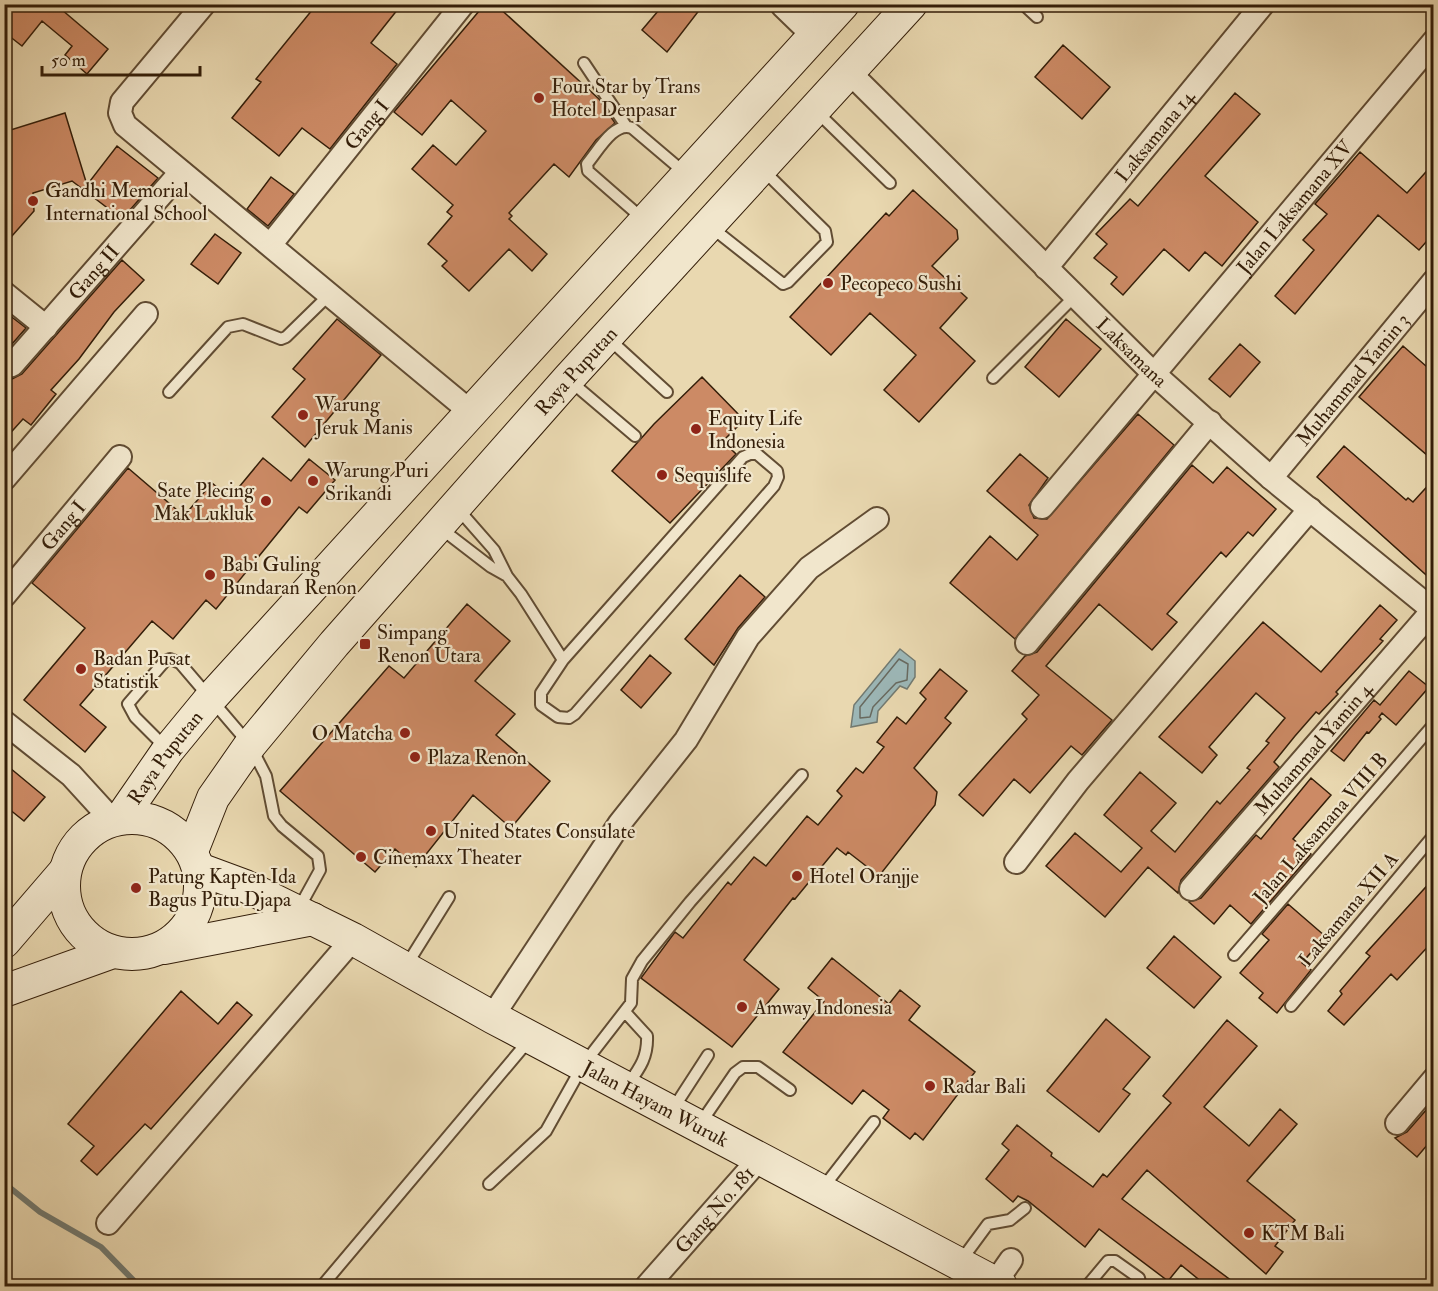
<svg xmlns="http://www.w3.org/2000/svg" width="1438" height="1291" font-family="'IM FELL Double Pica',serif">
<rect width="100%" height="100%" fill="#e9d8b0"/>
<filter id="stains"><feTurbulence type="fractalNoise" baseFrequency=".00333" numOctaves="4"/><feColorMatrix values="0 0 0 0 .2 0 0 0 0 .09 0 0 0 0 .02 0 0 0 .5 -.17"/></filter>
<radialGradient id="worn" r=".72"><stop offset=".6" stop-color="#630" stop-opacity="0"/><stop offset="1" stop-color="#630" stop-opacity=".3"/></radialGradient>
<path fill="#9cb7b7" stroke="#727a71" stroke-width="1.5" d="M900,649l15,12v16l-8,12 -7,-3 -22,25 -1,11 -26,5 3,-22z"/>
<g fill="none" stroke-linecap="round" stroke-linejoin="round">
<path stroke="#686a60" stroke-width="1.5" d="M899,659l9,5 -1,16 -11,3 -23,24 -3,10 -10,1v-11z"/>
<path stroke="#727a71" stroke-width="6" d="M4,1183l36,29 61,35 38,39"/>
</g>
<path fill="#cc8a65" stroke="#341e09" stroke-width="1.5" d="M4,4h51l53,45 -21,25 -22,-19 7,-9 -30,-25 -20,25 -18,-14z
M317,4h85l-31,39 26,21 -67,85 -28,-21 -23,28 -47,-38 29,-36 -5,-3z
M485,4h10l104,95 16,24 -19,17 -27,37 -15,-13 -45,49 3,3 -3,3 38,35 -15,17 -23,-22 -40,42 -27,-25 5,-5 -19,-17 24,-28 -5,-4 6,-7 -41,-36 21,-24 23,20 30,-34 -35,-31 -29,35 -28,-23z
M664,4h40l-37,48 -25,-22z
M1063,45l47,42 -28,32 -47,-42z
M1235,93l25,21 -55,62 53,46 -36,44 -17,-14 -16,19 -25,-22 -41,46 -12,-11 6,-7 -23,-19 13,-14 -11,-10 34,-35 8,7z
M65,113l22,72 30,-39 41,32 -36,41 -50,-38 -39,12 1,18 -30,34v-113z
M1360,152l47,41 27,-30v70l-15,17 -41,-35 -83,99 -20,-18 39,-46 -11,-10 24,-26 -12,-10z
M271,177l23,17 -26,32 -21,-17z
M913,190l44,40 1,9 -26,27 35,32 -27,30 35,33 -56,61 -35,-32 32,-35 -46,-42 -39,42 -41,-38 96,-104 3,3z
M215,234l26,19 -23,31 -27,-20z
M122,260l22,20 -30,32 -35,47 -28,31 5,4 -25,31 -8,-6 -19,21v-57l18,-9z
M4,311l22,17 -21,24h-1z
M337,319l44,36 -76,92 -33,-30 33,-38 -12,-10z
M1066,319l35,30 -42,48 -34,-30z
M1240,344l20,18 -30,35 -21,-18z
M1403,346l31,27v88l-75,-64z
M702,377l42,43 -21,21 13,13 -66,69 -58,-52 42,-47z
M1138,414l36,31 -159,194 -65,-56 40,-47 27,24 21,-25 -51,-44 33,-37 28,24 -19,27 5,13 13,1z
M1344,446l62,54 2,-2 5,4 21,-23v103l-117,-105z
M263,458l28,23 18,-22 26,21 -28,33 -8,-6 -83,102 -10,-9 -33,39 -21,-18 -72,84 26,22 -21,25 -61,-52 61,-72 -53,-45 96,-115 56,48 28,-33 18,15z
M1192,465l21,18 14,-16 49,42 -23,27 -5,-4 -22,25 -5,-5 -54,62 10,8 -25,28 -53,-46 -53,62 66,54 -30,35 -11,-9 -41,47 -16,-14 -31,37 -24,-21 68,-76 -5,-5 17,-19 -27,-24 13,-15 12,-4z
M740,575l25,22 -27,31 -24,37 -29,-26z
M467,604l43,37 -35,40 40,33 -19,21 54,46 -39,47 -38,-33 -57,72 -21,-18 -20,23 -95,-81 109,-125 15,12z
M1380,605l17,15 -17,19 3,2 -47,51 2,2 -19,20 -3,-2 -21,24 -21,26 5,5 -98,113 -3,13 -30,-26 -43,50 -59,-51 29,-33 46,39 21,-24 -38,-33 36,-43 36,31 -25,28 24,21 42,-51 3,3 30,-34 -3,-2 22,-25 -3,-2 19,-23 -29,-25 -47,54 8,8 -15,18 -43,-36 104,-115 58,50z
M650,655l21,18 -30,35 -20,-18z
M940,669l27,22 -22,27 6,5 -37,45 23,24 -2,13 -56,71 -31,-24 -2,3 -9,-7 -42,51 -2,-1 -49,62 35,29 -47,58 -91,-69 34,-46 8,6 45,-56 3,3 23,-28 12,9 41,-50 11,9 24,-29 -5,-5 19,-23 7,5 21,-26 -7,-5 20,-25 9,7 20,-25 -6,-6z
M1409,671l20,16 -33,38 -14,-12 -3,4 2,2 -12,14 -2,-1 -23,29 -13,-10 43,-51 6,5z
M4,763l41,34 -21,24 -20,-16z
M1311,778l20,17 -38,44 18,15 -60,70 -21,-19 -16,19 -25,-22 12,-4 55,-63 5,4z
M1434,878v62l-37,40 -6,-6 -47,51 -16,-14 14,-17 -2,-3 30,-35 -4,-3z
M1288,904l37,32 -23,27 9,7 -34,43 -18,-15 4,-5 -23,-20 29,-33 -7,-6z
M1174,936l47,41 -27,31 -47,-40z
M832,958l57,46 11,-14 20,16 -11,14 66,52 -52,68 -8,-7 -5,6 -27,-21 6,-8 -26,-20 -11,14 -69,-52 41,-51 -16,-13z
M181,991l37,33 19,-22 15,13 -101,114 -6,-5 -48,51 -16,-14 13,-15 -26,-22z
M1106,1019l44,38 -27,32 7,5 -31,38 -52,-41z
M1227,1020l30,26 -53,61 45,39 31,-37 17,15 -50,57 48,39 -20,26 8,6 -17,22 -119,-104 -25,29 118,88h-32l-27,-22 -13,16 -69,-52 -14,18 -57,-46 -10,-5 -5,6 -27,-23 23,-29 -7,-6 15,-19 35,28 -1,3 42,31 10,-13 4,3 64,-74 -8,-7z
M1434,1101v36l-17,20 -22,-19 12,-6z"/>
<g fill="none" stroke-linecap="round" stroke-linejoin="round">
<g stroke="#614c33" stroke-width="14">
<path id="service" d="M1023,4l14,13
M584,63l42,63
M816,111l74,72
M643,219l-55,-48 -1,-7c11,-13 27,-43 45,-36l53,45
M711,227l72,57 5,-2 39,-40 -2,-11 -62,-61
M609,339l58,53
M993,378l82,-82
M569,380l66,56
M169,392l59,-65 15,-3 38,15 5,-2 43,-42
M750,454h7l20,17 1,6 -4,9 -199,228 -6,4 -11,-1 -17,-12v-12l22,-33 180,-203z
M458,509l36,41 13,26 14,18 42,66
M439,527l52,40 16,9
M167,749l-32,-32 -7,-13 37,-43 5,-2 10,4 70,82 16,31 8,40 8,10 36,30 2,14 -22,40
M1234,955l200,-231
M406,966l43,-69
M1291,1006l143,-171
M625,1012l22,24c1,22 -8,33 -20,50
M673,1109l35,-54
M700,1124l35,-51 8,-6h15l32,23
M489,1184l57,-53 37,-66 48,-62 1,-24 10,-18 48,-59 112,-127
M822,1189l52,-67
M960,1262l28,-38 22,-4 15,-12
M322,1286l208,-247
M1087,1286l21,-25h7l24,17 2,8"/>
</g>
<g stroke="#614c33" stroke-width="26">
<g id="minor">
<path d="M204,4l-82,98 -2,11 5,12 347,288"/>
<path id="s1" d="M849,72l304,301 118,105 163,133"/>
<path id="s2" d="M271,244l192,-240"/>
<path id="s3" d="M1046,268l217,-264"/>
<path d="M4,293l42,34"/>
<path id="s4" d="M4,367l8,-2 169,-193"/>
<path id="s5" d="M1271,478l163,-197"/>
<path d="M4,479l142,-165"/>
<path id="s6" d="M1042,507l392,-466"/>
<path id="s7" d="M4,596l116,-139"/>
<path d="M1027,643l183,-221"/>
<path d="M4,722l67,53 42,46"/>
<path d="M1016,862l62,-81 232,-272"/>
<path id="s8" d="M1191,889l243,-280"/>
<path d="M492,1017l128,-194 66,-83 62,-103 61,-69 68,-49"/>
<path d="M1397,1123l37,-44"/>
<path d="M108,1223l245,-284"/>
<path d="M995,1283l16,-23"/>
<path id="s9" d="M647,1286l112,-127"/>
</g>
</g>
<g stroke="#614c33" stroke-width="32">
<path id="tertiary" d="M785,4l31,30"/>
</g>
<g stroke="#341e09" stroke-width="34">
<g id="secondary">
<circle cx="132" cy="886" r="68"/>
<path id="s10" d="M121,818l47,-68 42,-51 633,-695"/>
<path id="s11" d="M192,851l21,-53 37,-53 84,-101 234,-265 343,-375"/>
<path id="s12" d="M199,869l46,17 108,53 139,78 509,269"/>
<path d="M4,942l61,-71"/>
<path d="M164,948l149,-29"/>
<path d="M4,991l109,-39"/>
</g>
</g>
<use href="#service" stroke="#f1e6cc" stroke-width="10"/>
<use href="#minor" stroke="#f1e6cc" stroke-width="22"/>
<use href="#tertiary" stroke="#f1e6cc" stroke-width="28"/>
<use href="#secondary" stroke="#f1e6cc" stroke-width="32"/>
</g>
<g fill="#8f2418" stroke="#f1e6cc" stroke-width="2">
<circle cx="539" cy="98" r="6"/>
<circle cx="33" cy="201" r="6"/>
<circle cx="828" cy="283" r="6"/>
<circle cx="303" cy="415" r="6"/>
<circle cx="696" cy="429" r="6"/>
<circle cx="662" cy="475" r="6"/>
<circle cx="313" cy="481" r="6"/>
<circle cx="266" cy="501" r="6"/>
<circle cx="210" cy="575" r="6"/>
<rect x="359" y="638" width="12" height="12" rx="3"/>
<circle cx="81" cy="669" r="6"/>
<circle cx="405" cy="733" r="6"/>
<circle cx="415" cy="757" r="6"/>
<circle cx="431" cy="831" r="6"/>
<circle cx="361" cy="857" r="6"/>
<circle cx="797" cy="876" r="6"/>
<circle cx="136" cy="888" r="6"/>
<circle cx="742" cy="1007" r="6"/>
<circle cx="930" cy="1086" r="6"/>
<circle cx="1249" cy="1233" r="6"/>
</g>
<g text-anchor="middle" stroke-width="4.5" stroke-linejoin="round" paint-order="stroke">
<g font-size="20" fill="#341e09" stroke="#f1e6cc" text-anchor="start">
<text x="551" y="93">Four Star by Trans<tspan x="551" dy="23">Hotel Denpasar</tspan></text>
<text x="45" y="197">Gandhi Memorial<tspan x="45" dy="23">International School</tspan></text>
<text x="840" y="290">Pecopeco Sushi</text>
<text x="315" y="411">Warung<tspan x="315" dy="23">Jeruk Manis</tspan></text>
<text x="708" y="425">Equity Life<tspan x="708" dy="23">Indonesia</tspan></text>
<text x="325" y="477">Warung Puri<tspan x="325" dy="23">Srikandi</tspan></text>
<text x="674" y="482">Sequislife</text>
<text x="254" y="497" text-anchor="end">Sate Plecing<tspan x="254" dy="23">Mak Lukluk</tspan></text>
<text x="222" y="571">Babi Guling<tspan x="222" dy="23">Bundaran Renon</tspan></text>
<text x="377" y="639">Simpang<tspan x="377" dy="23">Renon Utara</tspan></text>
<text x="93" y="665">Badan Pusat<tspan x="93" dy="23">Statistik</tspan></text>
<text x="393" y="740" text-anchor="end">O Matcha</text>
<text x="427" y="764">Plaza Renon</text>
<text x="443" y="838">United States Consulate</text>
<text x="373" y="864">Cinemaxx Theater</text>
<text x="148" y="883">Patung Kapten Ida<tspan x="148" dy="23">Bagus Putu Djapa</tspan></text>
<text x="809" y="883">Hotel Oranjje</text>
<text x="754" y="1014">Amway Indonesia</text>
<text x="942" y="1093">Radar Bali</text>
<text x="1261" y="1240">KTM Bali</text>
</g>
<g font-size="20" fill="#341e09" stroke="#f1e6cc">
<text dy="7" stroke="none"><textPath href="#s2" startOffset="153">Gang I</textPath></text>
<text dy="7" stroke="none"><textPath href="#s3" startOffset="171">Laksamana 14</textPath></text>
<text dy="7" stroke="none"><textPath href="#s6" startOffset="392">Jalan Laksamana XV</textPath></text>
<text dy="7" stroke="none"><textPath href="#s4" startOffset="132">Gang II</textPath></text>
<text dy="7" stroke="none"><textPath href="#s1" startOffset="398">Laksamana</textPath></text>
<text dy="7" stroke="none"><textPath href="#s11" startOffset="618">Raya Puputan</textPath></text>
<text dy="7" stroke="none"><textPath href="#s5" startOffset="128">Muhammad Yamin 3</textPath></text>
<text dy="7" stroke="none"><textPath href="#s7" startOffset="92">Gang I</textPath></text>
<text dy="7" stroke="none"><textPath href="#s8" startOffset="186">Muhammad Yamin 4</textPath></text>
<text dy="7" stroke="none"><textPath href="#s10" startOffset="75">Raya Puputan</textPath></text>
<text transform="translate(1320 828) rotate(-49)" y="7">Jalan Laksamana VIII B</text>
<text transform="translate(1348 909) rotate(-50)" y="7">Laksamana XII A</text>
<text dy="7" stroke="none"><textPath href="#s12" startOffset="514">Jalan Hayam Wuruk</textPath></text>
<text dy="7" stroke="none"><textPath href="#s9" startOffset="102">Gang No. 181</textPath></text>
</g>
</g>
<rect width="1438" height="1291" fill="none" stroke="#e9d8b0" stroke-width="24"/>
<rect x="6" y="6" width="1426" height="1279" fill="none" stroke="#341e09" stroke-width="3"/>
<rect x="12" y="12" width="1414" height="1267" fill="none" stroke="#341e09" stroke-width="1.5"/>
<path d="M42 66v9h158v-9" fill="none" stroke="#341e09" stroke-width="3"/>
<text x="51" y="66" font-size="18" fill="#341e09" stroke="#f1e6cc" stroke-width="4.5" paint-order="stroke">50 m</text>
<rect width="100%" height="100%" filter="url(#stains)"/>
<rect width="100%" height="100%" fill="url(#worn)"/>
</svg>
